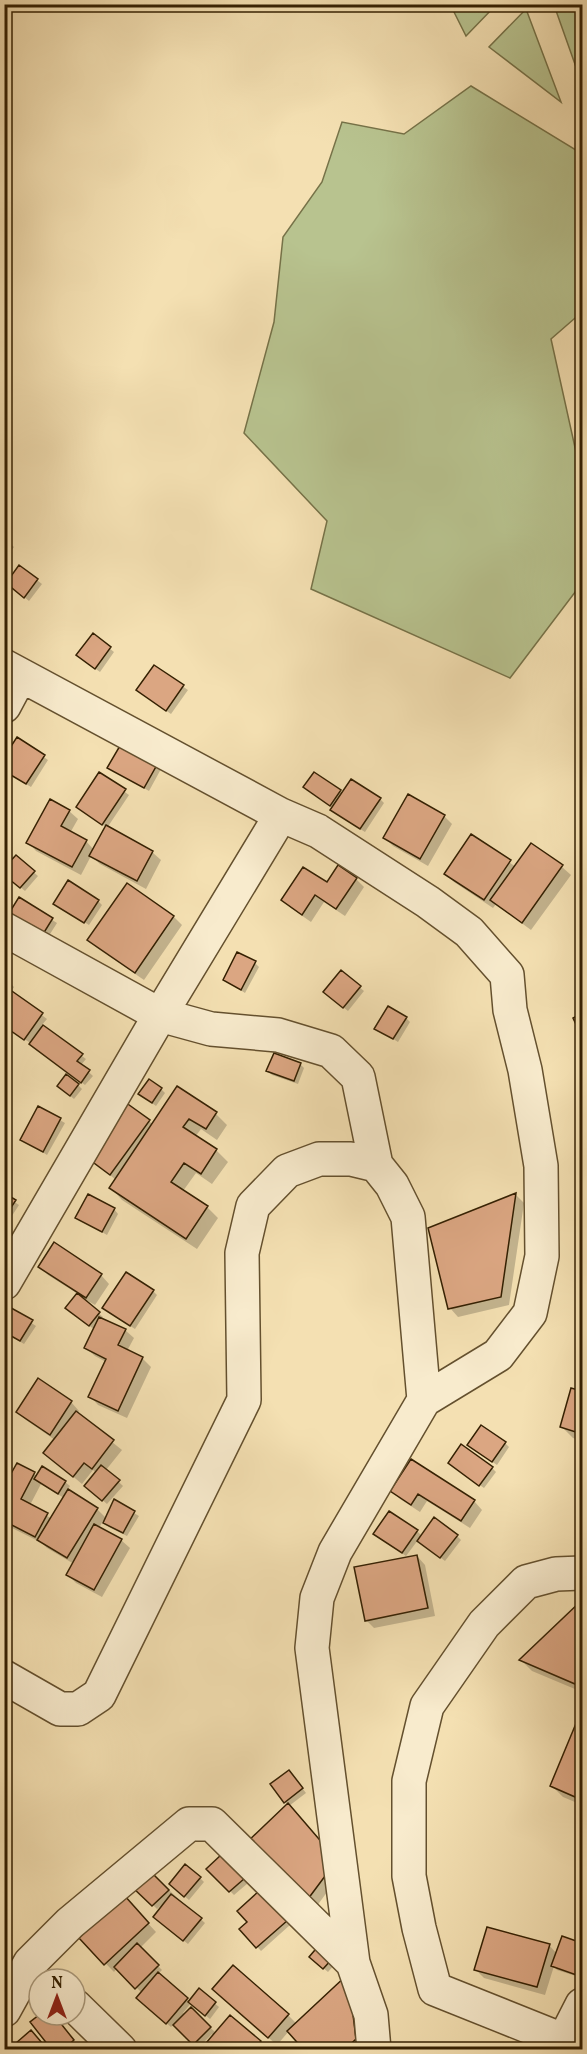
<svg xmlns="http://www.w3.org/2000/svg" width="587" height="2054" font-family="Vollkorn,serif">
<rect width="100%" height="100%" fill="#f4e0b2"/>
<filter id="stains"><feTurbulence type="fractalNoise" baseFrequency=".00333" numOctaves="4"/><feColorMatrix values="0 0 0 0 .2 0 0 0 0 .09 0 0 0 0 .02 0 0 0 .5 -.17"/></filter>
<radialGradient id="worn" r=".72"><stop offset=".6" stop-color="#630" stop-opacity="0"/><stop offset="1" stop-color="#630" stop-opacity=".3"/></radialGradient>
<path fill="#b8c38f" stroke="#767248" stroke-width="1.5" d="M452,4h44v1l-30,31 -15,-30z
M554,5h28v79z
M526,9l35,93 -72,-55z
M471,86l105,64 6,9v153l-31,27 31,140v104l-72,95 -199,-89 16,-68 -83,-88 30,-111 9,-85 39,-55 20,-60 62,12z"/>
<path fill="#0003" fill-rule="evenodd" d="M4,539l10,8 -10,13z
M20,567l22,17 -13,17 -17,-14z
M4,604l7,6 -7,9z
M93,635l21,17 -14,20 -18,-13z
M154,667l34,23 -17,24 -29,-20z
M18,739l30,21 -17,27 -27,-16z
M122,746l39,23 -12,22 -40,-23z
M100,774l29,21 -22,33 45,24 9,8 -15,29 -46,-25 -9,-8 -10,19 -45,-24 -8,-9 41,-31 9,8 -8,14 16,8 8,9 12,-23 -24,-16z
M305,787l35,4 3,3 37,5 4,4 -19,29 -29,-18 -3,-6z
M444,816l8,8 -24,42 -35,-20 -8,-8z
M471,836l45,31 15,-22 31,22 9,8 -40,55 -35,-26 -3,4 -39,-26 -8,-8z
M16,857l22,19 -13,15 -21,-18z
M356,879l8,8 -19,29 -21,-14 -13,20 -20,-14 -8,-8 44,-16z
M127,885l47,32 8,8 -38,55 -47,-32 -8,-8z
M19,899l38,24 -12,19z
M98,901l4,4 -13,20 -32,-20z
M255,963l4,4 -14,26 -20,-13z
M341,972l23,19 -16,20 -19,-15z
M4,977l10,10 -3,5 36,27 -6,7 45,33 -5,6 12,11 -8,9 -56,-43 -25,-16z
M406,1018l4,4 -12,20 -22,-14z
M300,1064l4,4 -6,16 -26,-9 -4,-4z
M78,1085l4,4 -8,10 -11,-9z
M161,1089l4,4 -9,13 -11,-8z
M39,1108l26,15 -18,32 -25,-16z
M216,1114l11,11 -10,15 -16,-11 -6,8 21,13 12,12 -16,22 -16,-11 -13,18 24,16 11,11 -21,31 -75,-49 -11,-12 5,-8 -28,-23 61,-36 4,4z
M4,1195l15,10 -13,20 -2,-1z
M516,1195l8,8 -15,102 -51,12 -8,-9z
M114,1209l4,5 -11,21 -31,-18z
M40,1266l61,9 8,9 -14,21 -9,-5 -1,2 18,15 -2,2 24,11 9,8 -7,13 16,8 8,8 -24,51 -29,-13 -8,-9 16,-34 -11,-6 -9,-8 9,-18 -24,-18 7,-18 -30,-19z
M153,1291l4,4 -22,34 -27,-17z
M4,1305l32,21 -12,18 -20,-12z
M572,1390l10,3v48l-9,-3 -11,-11z
M71,1402l8,9 -2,3 45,36 -16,20 17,16 -16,18 -17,-15 6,-16 -3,-3 -11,14 -37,-31 10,-13 -29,-20 -9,-8z
M505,1443l4,4 -12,18 -24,-16z
M412,1461l62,40 8,9 -12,18 -43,-27 -7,11 -20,-13 -8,-8z
M17,1465l20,11 6,-8 22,14 5,4 -3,5 30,18 10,10 8,-17 24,14 -12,20 -18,-9 -6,-6 -4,7 22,12 9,8 -28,49 -26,-14 -8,-8 6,-11 -27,-16 -5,-5 -38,-19v-35zM41,1484l23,14 -12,21 -22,-14z
M454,1467l38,1 4,4 -12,16z
M417,1531l5,5h35l4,4 -16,21 -27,-21 -12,16 -31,-22z
M417,1556l8,9 10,51 -61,12 -8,-8z
M582,1602v90l-50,-21 -11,-11z
M582,1713v92l-19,-8 -11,-11z
M4,1775l8,7 -8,14z
M293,1776l13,17 -17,13 55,63 -33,45 -23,-109 -3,-3z
M222,1856l26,27 -14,12 -26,-26z
M147,1870l58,53 -17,21 -29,-23 7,-18 -1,-1 -8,7 -24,-24z
M200,1878l4,4 -15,18 -14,-12z
M260,1892l30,33 -29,26 -20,-22 8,-7z
M132,1906l24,26 -16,16 22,22 -4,4 32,28 9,-12 20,17 -9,12 -19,-16 -8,10 2,1 6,-5 25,24 44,9 7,8h-65l12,-15 -2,-1 -14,14 -24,-24 -3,3 -29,-25v-9l-25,-25 -3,4 -33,-34z
M563,1938l19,7v33l-25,-8 -3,-4 -9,29 -61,-17 -8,-8 73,-25 8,9z
M343,1955l-15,17 -13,-11z
M348,1976l13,74h-55l-17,-19 -12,14 -55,-47 66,17 9,9z
M41,2015h12l24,30 -6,5h-17z"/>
<path fill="#dba682" stroke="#342002" stroke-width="1.5" d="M19,565l19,14 -14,19 -18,-15z
M93,633l18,14 -16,22 -19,-14z
M154,665l30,20 -18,26 -30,-21z
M17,737l28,18 -19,29 -22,-13v-14z
M121,744l37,19 -14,25 -37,-20z
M99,772l27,17 -24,36 -26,-18z
M314,772l27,18 -11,16 -27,-19z
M351,779l30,19 -21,31 -30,-19z
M408,794l37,21 -25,44 -37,-21z
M50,799l20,11 -9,16 26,14 -15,27 -46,-24z
M106,825l47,26 -16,30 -48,-25z
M471,834l40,26 -27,40 -40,-26z
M531,843l32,22 -41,58 -32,-23z
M16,855l19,16 -15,17 -16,-13v-7z
M338,865l19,13 -21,31 -21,-14 -13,20 -21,-15 22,-33 24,15z
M68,880l31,20 -15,23 -31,-19z
M127,883l47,33 -39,57 -48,-33z
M19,897l34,21 -13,21 -34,-21z
M237,952l19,9 -15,29 -18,-10z
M341,970l20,16 -18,22 -20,-16z
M9,989l34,24 -19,27 -20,-14v-32z
M388,1006l19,11 -14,22 -19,-10z
M582,1013v24l-9,-19z
M43,1025l40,29 -6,7 13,9 -9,13 -52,-39z
M274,1053l27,10 -7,18 -28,-10z
M66,1074l13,10 -9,12 -13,-10z
M149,1079l13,9 -10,15 -14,-9z
M177,1086l40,26 -11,17 -17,-10 -6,8 34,22 -16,25 -17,-11 -13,19 37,24 -22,33 -77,-51z
M125,1102l25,18 -40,55 -24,-18z
M38,1106l23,12 -18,34 -23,-12z
M4,1193l12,7 -12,18z
M516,1193l-15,104 -53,12 -20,-81z
M88,1194l27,14 -13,24 -27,-14z
M54,1242l48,32 -16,24 -48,-31z
M126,1272l28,18 -24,36 -28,-18z
M77,1293l23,19 -11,14 -24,-18z
M4,1304l29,16 -13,21 -16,-9z
M99,1317l27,12 -8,16 25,12 -25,54 -30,-14 18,-38 -22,-11z
M38,1378l34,23 -22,34 -34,-23z
M571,1388l11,3v43l-22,-7z
M76,1411l38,29 -22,29 -8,-6 -11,14 -30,-24z
M481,1425l25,17 -14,20 -25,-17z
M461,1444l32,23 -14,19 -31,-23z
M411,1459l64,41 -14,21 -43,-27 -7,11 -21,-14z
M17,1463l18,9 -14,27 27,14 -13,24 -31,-16v-35z
M101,1465l19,15 -18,21 -18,-15z
M42,1466l24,15 -8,13 -24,-15z
M68,1489l30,19 -31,50 -30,-18z
M114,1499l21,12 -12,22 -20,-10z
M389,1511l29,19 -16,23 -29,-19z
M434,1517l24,18 -18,23 -23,-17z
M94,1524l28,15 -28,51 -28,-15z
M417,1555l11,53 -63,13 -11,-54z
M582,1600v87l-63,-27z
M582,1709v91l-32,-14z
M289,1770l14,18 -19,15 -14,-19z
M288,1803l49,57 -35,47 -59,-61z
M222,1854l23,24 -16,14 -23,-23z
M185,1864l16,13 -17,20 -15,-13z
M147,1868l22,22 -17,16 -22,-21z
M260,1890l28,30 -32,28 -17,-19 8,-7 -10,-11z
M171,1894l31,24 -19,23 -30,-24z
M124,1895l25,28 -45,42 -25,-27z
M487,1927l63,17 -13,43 -63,-17z
M562,1936l20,7v34l-31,-11z
M326,1937l14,13 -17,19 -14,-12z
M137,1943l22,22 -24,24 -21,-22z
M233,1965l56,49 -21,24 -56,-49z
M158,1972l30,26 -22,26 -30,-26z
M348,1974l8,65 -12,11h-40l-17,-19z
M199,1988l17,14 -11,14 -17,-14z
M191,2007l20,20 -18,18 -20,-20z
M39,2015h15l20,25 -12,10h-10l-22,-28z
M230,2015l31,26 -8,9h-53z
M31,2030l17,20h-27l-5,-7z"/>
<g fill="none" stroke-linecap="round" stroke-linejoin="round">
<g stroke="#64502e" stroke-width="36">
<path id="minor" d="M4,666l277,149 37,16 110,71 41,30 38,43 3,35 15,60 16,96 1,90 -12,57 -32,42 -74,45
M4,706l16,-30
M4,929l156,86 51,14 67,6 53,16 27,26 18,88
M4,1283l156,-268 121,-200
M4,1677l56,32h18l21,-14 145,-295 -2,-147 11,-47 34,-35 32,-12h32l25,6 16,20 16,32 16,183 -89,152 -18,46 -5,50 41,315 18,52 3,35
M75,2006l45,44
M4,2010l26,-47 40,-40 119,-99h23l141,139
M565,2041l-130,-52 -16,-61 -10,-52v-95l18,-75 57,-82 42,-42 30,-8 26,-1
M559,2050l23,-45"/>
</g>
<use href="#minor" stroke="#f8ebcd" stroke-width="33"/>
</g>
<rect width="587" height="2054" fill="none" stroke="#f4e0b2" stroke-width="24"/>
<rect x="6" y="6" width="575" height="2042" fill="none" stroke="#342002" stroke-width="3"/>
<rect x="12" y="12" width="563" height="2030" fill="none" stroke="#342002" stroke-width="1.5"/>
<g transform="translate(57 1997)"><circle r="28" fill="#f8ebcd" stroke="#aa9a7c" stroke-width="1.5"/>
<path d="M0-4.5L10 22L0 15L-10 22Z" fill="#8f2418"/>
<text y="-9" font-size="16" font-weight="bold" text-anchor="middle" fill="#342002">N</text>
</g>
<rect width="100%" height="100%" filter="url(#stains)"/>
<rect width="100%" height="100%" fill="url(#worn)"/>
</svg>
